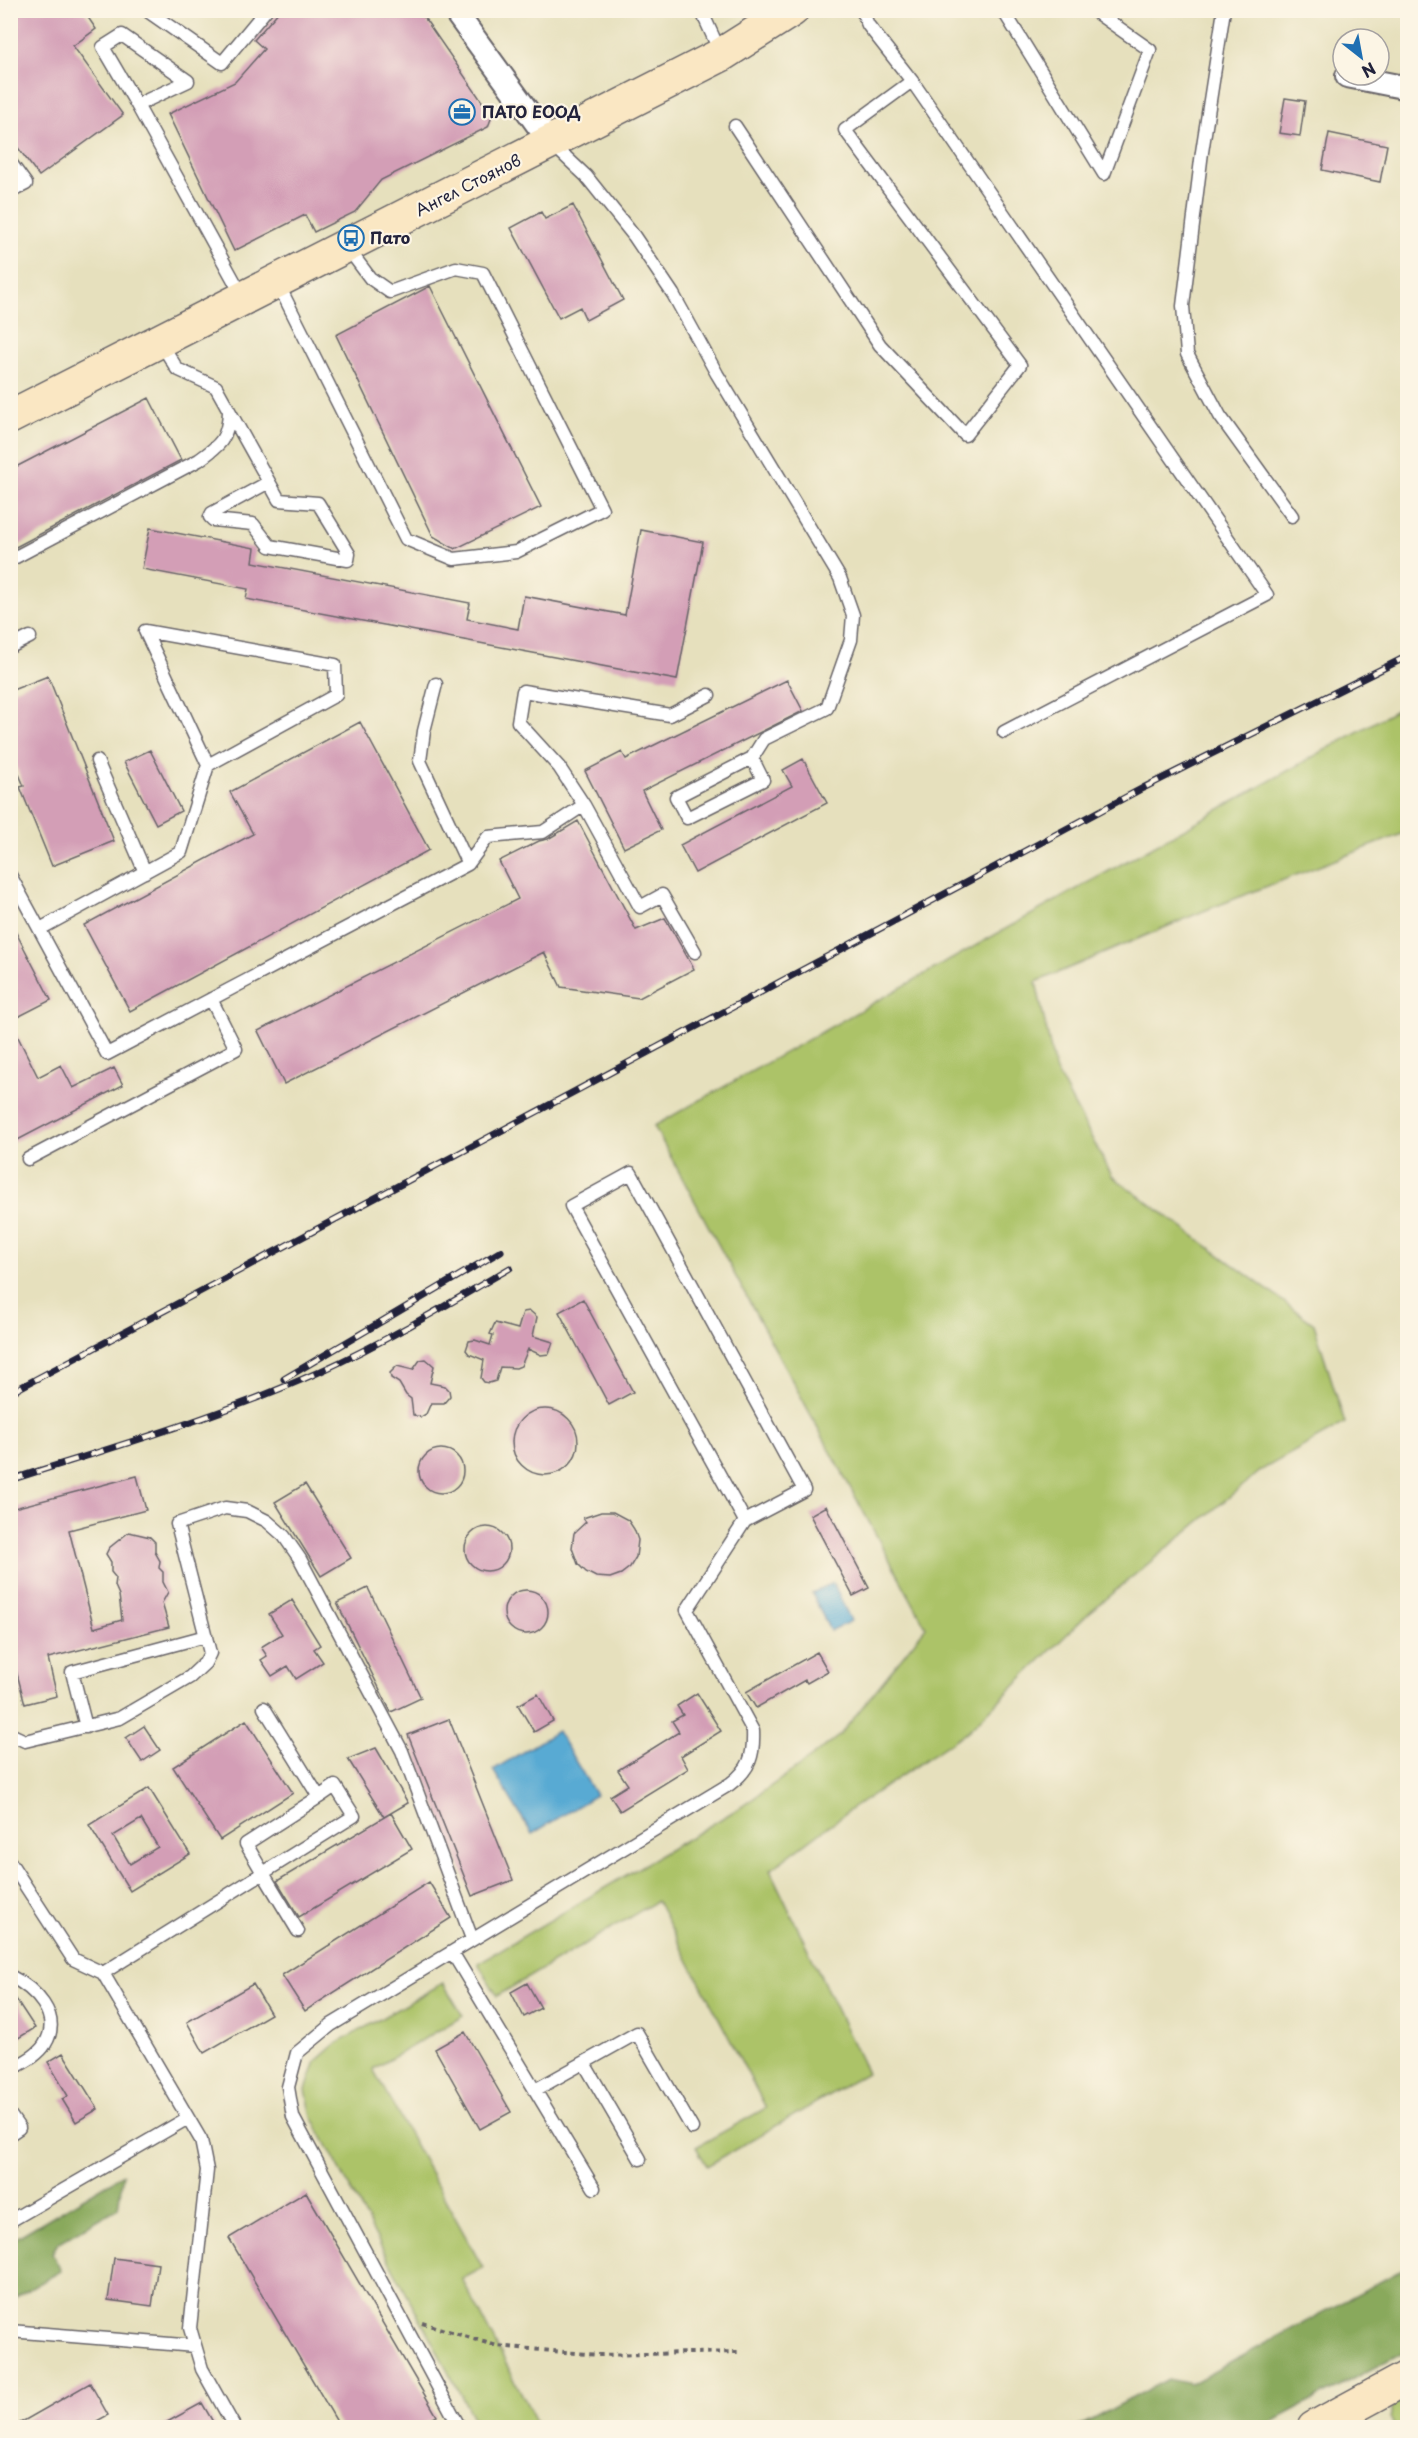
<svg xmlns="http://www.w3.org/2000/svg" width="1418" height="2438" font-family="'Playpen Sans',sans-serif">
<rect width="100%" height="100%" fill="#fcf5e5"/>
<filter id="ink" filterUnits="userSpaceOnUse"><feTurbulence type="fractalNoise" baseFrequency=".0167" numOctaves="2"/><feDisplacementMap in="SourceGraphic" scale="12" xChannelSelector="R" yChannelSelector="G"/><feConvolveMatrix kernelMatrix="1 2 1 2 8 2 1 2 1" color-interpolation-filters="sRGB"/></filter>
<filter id="wash" filterUnits="userSpaceOnUse"><feTurbulence type="fractalNoise" baseFrequency=".008" numOctaves="4" result="noise"/><feDisplacementMap in="SourceGraphic" scale="24" xChannelSelector="R" yChannelSelector="G"/><feGaussianBlur stdDeviation="1.35" result="paint"/><feColorMatrix in="noise" values="0 0 0 0 0 0 0 0 0 0 0 0 0 0 0 0 0 1.4 0 .05"/><feComposite in="paint" operator="in"/></filter>
<g filter="url(#wash)">
<rect width="100%" height="100%" fill="#e6e0bd"/>
<path fill="#acc368" stroke="#677252" stroke-width="1.5" d="M1407,704v128l-201,78 -170,72 19,87 57,107 202,148 31,99 -82,46 -171,141 -124,121 -118,79 -80,60 97,203 -160,93 -11,-19 70,-39 -109,-207 -160,95 -19,-33 263,-156 57,-40 42,-32 86,-108 -272,-501z
M443,1983l20,33 -90,53 110,199 -21,11 77,148h-61l-166,-310 -6,-27 10,-29 18,-16z
M1407,2398v29h-11l-6,-9 3,-12z"/>
<path fill="#89a95c" stroke="#56664c" stroke-width="1.5" d="M123,2174l-5,34 -60,35 -6,10 9,18 -50,29v-59z
M1407,2267v83l-144,77h-185l90,-48 23,5z"/>
<path fill="#58aad3" stroke="#3d6687" stroke-width="1.5" d="M833,1583l18,38 -21,10 -18,-38z
M557,1731l39,64 -64,39 -39,-64z"/>
<g id="blocks">
<path fill="#d39eb6" fill-rule="evenodd" d="M10,10h73l13,19 -23,17 50,69 -84,61 -29,-39z
M280,10h139l73,106 -4,11 -107,53 -26,32 -41,20 -9,-17 -71,36 -66,-137 67,-32 29,-33 -10,-9z
M1285,98l20,3 -5,35 -21,-3z
M1329,133l58,12 -7,37 -58,-12z
M573,205l50,95 -37,20 -6,-13 -21,11 -48,-90 30,-16 4,7z
M430,286l111,221 -86,42 -22,-13 -97,-201z
M149,398l32,62 -171,90v-80z
M150,528l105,20 -2,14 217,41 -3,16 51,10 6,-33 101,19 16,-85 62,12 -26,138 -431,-81 2,-10 -106,-20z
M48,676l66,165 -62,25 -32,-79 4,-1 -14,-33v-62z
M787,680l16,31 -161,80 19,39 -37,18 -39,-77 37,-19 4,7z
M360,722l69,128 -299,161 -46,-86 169,-91 -23,-42z
M150,750l31,61 -25,13 -32,-62z
M803,759l24,44 -132,70 -15,-28 112,-59 -9,-16z
M578,821l58,109 29,-12 29,51 -55,29 -78,-11 -17,-35 -260,132 -26,-53 260,-132 -19,-38 40,-20 9,-2z
M10,921l41,79 -41,21z
M10,1021l28,56 23,-12 12,23 41,-20 9,17 -113,59z
M583,1299l50,93 -24,13 -50,-93z
M530,1311l7,6 -4,19 20,6 -4,12 -8,1 -13,-6 -7,17 -5,2 -16,-1 -4,14 -7,2 -5,-1 -3,-4 3,-18 -15,-6 -3,-4 3,-9 6,-1 15,5 3,-10 -3,-1 5,-11 23,6 5,-17z
M426,1359l8,7 -4,17 15,3 4,4 1,6 -6,7h-13l-5,11 -5,3 -8,-2 -2,-16 -5,-4 -7,-12 -8,-5 -1,-5 7,-7 16,4 7,-10z
M512 1442a33 33 0 1 1 66 0a33 33 0 1 1-66 0Z
M419 1471a22 22 0 1 1 44 0a22 22 0 1 1-44 0Z
M137,1476l9,34 -77,20 25,98 28,-8 -3,-25 -4,-9 1,-8 -5,-6v-10l-5,-8 3,-6 20,-16 21,5 5,5v10l5,9 -1,7 4,4v10l5,10 -6,11 7,24 -121,31 9,38 -32,8 -10,-38 -5,1v-158z
M305,1484l46,74 -30,18 -46,-74z
M826,1506l43,82 -16,8 -43,-81z
M601,1512h12l15,8 6,9 4,11 -2,17 -6,10 -9,7 -11,4 -14,-1 -10,-5 -8,-8 -6,-16 2,-15 12,-11 -3,-4z
M465 1549a22 22 0 1 1 44 0a22 22 0 1 1-44 0Z
M368,1588l53,110 -30,14 -54,-109z
M504 1612a22 22 0 1 1 44 0a22 22 0 1 1-44 0Z
M292,1600l28,45 -6,4 9,13 -27,17 -8,-13 -16,10 -11,-16 6,-4 -6,-9 21,-13 -13,-20z
M817,1652l11,19 -21,12 -2,-3 -49,28 -10,-16z
M697,1693l24,38 -40,25 7,13 -68,42 -10,-15 18,-11 -10,-15 61,-38 -7,-11 11,-6 -6,-9z
M538,1694l15,27 -19,11 -16,-27z
M449,1719l64,161 -41,16 -64,-161z
M246,1720l47,73 -73,47 -47,-73z
M144,1726l16,24 -18,12 -16,-24z
M376,1748l32,55 -24,14 -36,-58z
M149,1788l41,66 -60,37 -41,-66zM141,1819l17,28 -28,17 -17,-28z
M391,1813l21,36 -113,68 -22,-36z
M429,1882l22,36 -146,93 -23,-36z
M527,1983l14,25 -17,9 -13,-25z
M253,1984l18,30 -67,39 -17,-31z
M10,1990l25,38 -25,15z
M465,2032l46,80 -31,17 -45,-80z
M63,2053l35,56 -22,13 -14,-23 6,-3 -20,-34z
M306,2192l131,224 -19,11h-78l-111,-189z
M114,2258l44,6 -6,42 -44,-6z
M90,2383l18,32 -22,12h-73z
M202,2403l14,24h-58z"/>
</g>
</g>
<g filter="url(#ink)">
<use href="#blocks" fill-opacity="0" stroke="#676468" stroke-width="1.5"/>
<g fill="none" stroke-linecap="round" stroke-linejoin="round">
<g stroke="#676468" stroke-width="15">
<path id="lane" d="M701,10l20,44
M862,10l6,15 44,56 355,514 -263,137
M1003,10l101,164 46,-124 -57,-40
M1224,10l-22,142 -19,154 4,48 33,62 72,100
M149,12l73,51 44,-53
M137,105l-34,-58 19,-12 66,46 -51,24 106,192
M735,126l145,219 85,90 55,-70 -175,-235 67,-49
M551,143l35,33 48,60 39,58 44,80 123,204 13,37 -2,25 -24,68 -63,31 -12,19 -76,39 11,21 76,-38 -11,-22
M10,162l16,22 -16,8
M277,282l129,257 48,20 62,-7 86,-43 -119,-236 -27,-5 -66,24 -20,-14 -24,-32
M161,343l16,26 39,18 63,113 39,3 31,51 -1,6 -78,-14 -17,-22 -40,-4 -3,-3 2,-4 57,-31
M10,560l189,-100c21,-15 29,-21 30,-48
M145,631l63,134
M10,647l20,-10
M97,761l48,111
M584,805l56,102 22,-12 33,57
M468,864l20,-27 55,-5 41,-27 -25,-38 -41,-45 5,-31 147,24 39,-20
M10,875l97,179 361,-190 -48,-103 4,-30 12,-47
M40,929l141,-77 27,-87 128,-70 -1,-30 -190,-34
M28,1159l208,-110 -25,-50
M264,1708l55,89 16,-11 19,30 -91,57 -17,-29 73,-47
M86,1727l-14,-55 134,-36
M10,1734l15,7 95,-23 70,-41 15,-14 5,-10 -33,-129 48,-16 22,3 20,10 17,15 16,23 102,192 70,188
M10,1862l63,97 30,14
M452,1952l142,236
M10,1976c24,12 53,39 35,68 -7,12 -23,19 -35,26
M584,2063l56,96
M535,2090l102,-57 55,95
M10,2115l9,13 -9,6
M10,2221l178,-103
M10,2331l185,15
M1345,2415l22,13
M235,2428l-33,-59 -12,-41 17,-158 -6,-30 -98,-167 160,-100 35,58
M460,2428l-167,-311 -5,-30 9,-34 34,-28 399,-241c20,-15 24,-28 23,-53l-66,-121 58,-89 -174,-315 60,-33 173,317 -59,31"/>
</g>
<g stroke="#676468" stroke-width="26">
<path id="street" d="M454,10l96,132
M1347,76l61,12"/>
</g>
<g stroke="#676468" stroke-width="36">
<path id="secondary" d="M10,417l711,-362 71,-45
M1314,2428l94,-51"/>
</g>
<path stroke="#676468" stroke-width="4" stroke-dasharray="4.5 4.5" stroke-linecap="butt" d="M422,2323l75,23 101,9 140,-3"/>
<use href="#lane" stroke="#fff" stroke-width="12"/>
<use href="#street" stroke="#fff" stroke-width="22"/>
<use href="#secondary" stroke="#fae7c3" stroke-width="33"/>
<g stroke="#22223b" stroke-width="7">
<path id="rail" d="M284,1379l217,-128
M10,1393l1133,-605 265,-132
M10,1480c104,-33 209,-63 309,-108 66,-30 128,-67 191,-104"/>
</g>
<use href="#rail" stroke="#fcf5e5" stroke-width="4.5" stroke-dasharray="14" stroke-linecap="butt"/>
</g>
</g>
<defs>
<g id="office-ring" transform="scale(1.35)"><circle r="9.5" fill="#fcf5e5" stroke="#1f6fb2" stroke-width="1.5"/><path d="M-6-3h4V-5.5h4V-3h4V5H-6ZM-1-4.5V-3h2v-1.5ZM-6 0V1H6V0Z" fill="#1f6fb2"/></g>
<g id="bus-ring" transform="scale(1.35)"><circle r="9.5" fill="#fcf5e5" stroke="#1f6fb2" stroke-width="1.5"/><path d="M-5-6H5V4H4V6H2V4H-2V6H-4V4H-5ZM-3.5-4V0h7V-4ZM-3.5 1.2v1.5H-2V1.2ZM2 1.2v1.5H3.5V1.2Z" fill="#1f6fb2"/></g>
</defs>
<g fill-rule="evenodd">
<use href="#office-ring" x="462" y="112"/>
<use href="#bus-ring" x="351" y="238"/>
</g>
<g text-anchor="middle" stroke-width="4.5" stroke-linejoin="round" paint-order="stroke">
<g font-size="16" font-weight="bold" fill="#22223b" stroke="#fcf5e5" text-anchor="start">
<text x="482" y="118">ПАТО ЕООД</text>
<text x="370" y="244">Пато</text>
</g>
<g font-size="16" fill="#22223b" stroke="#fcf5e5">
<text transform="translate(468 185) rotate(-27)" y="6">Ангел Стоянов</text>
</g>
</g>
<rect width="1418" height="2438" fill="none" stroke="#fcf5e5" stroke-width="36"/>
<g transform="translate(1361 57) rotate(149)"><circle r="28" fill="#fcf5e5" stroke="#a5a1a1" stroke-width="1.5"/>
<path d="M0-4.5L10 22L0 15L-10 22Z" fill="#1f6fb2"/>
<text y="-9" font-size="16" font-weight="bold" text-anchor="middle" fill="#22223b">N</text>
</g>
</svg>
